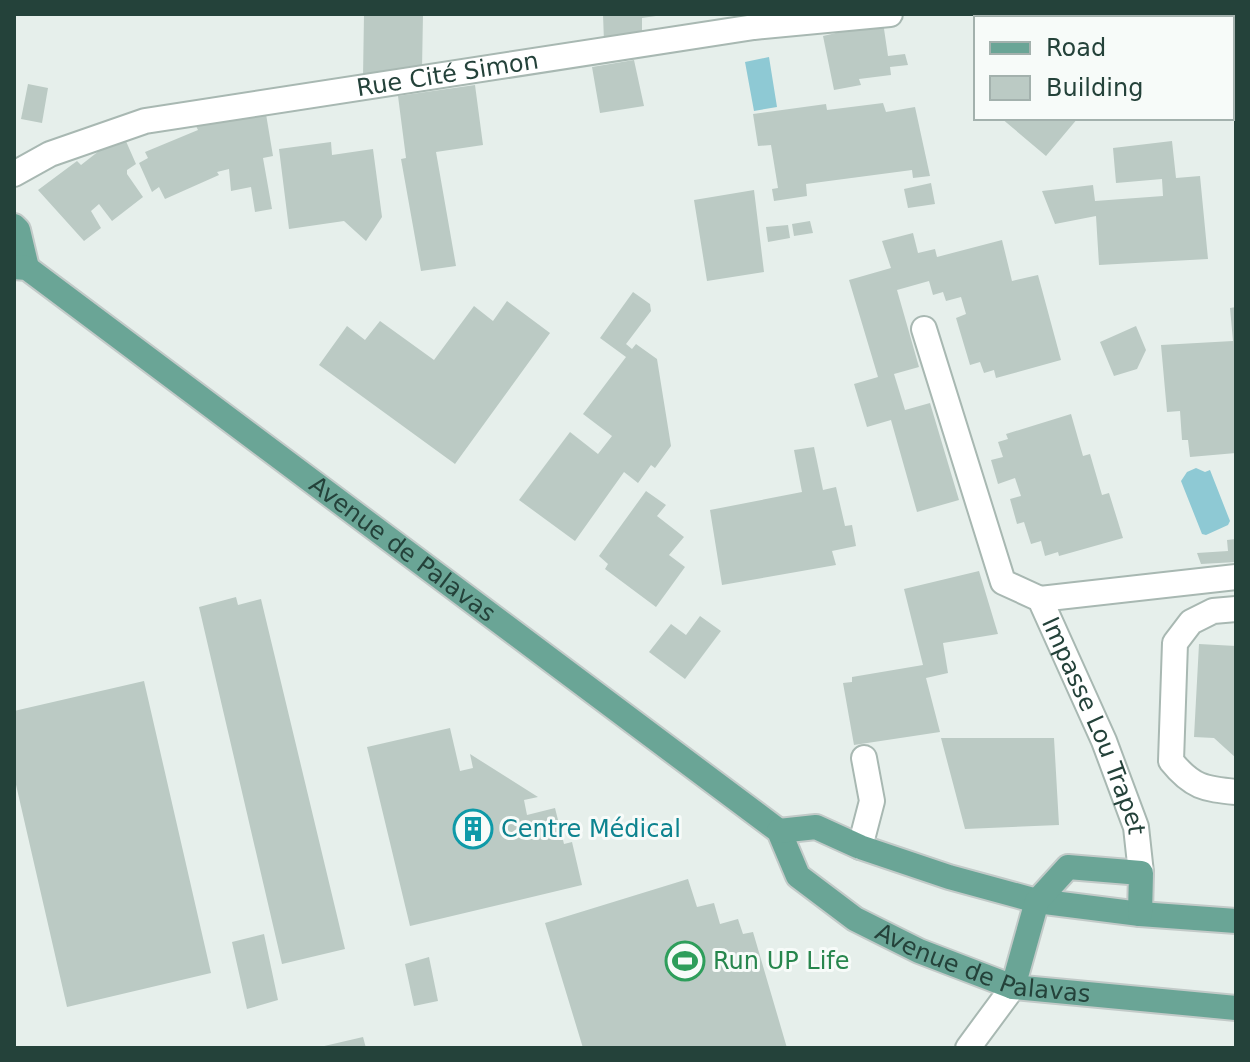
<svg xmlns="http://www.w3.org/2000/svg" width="1250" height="1062" font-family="'DejaVu Sans',sans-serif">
<rect width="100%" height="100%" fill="#e6efeb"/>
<path fill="#8ec9d4" d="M769,57l8,50 -23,4 -9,-49z
M1196,468l9,4 5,-2 20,51 -2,4 -22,10 -4,-1 -21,-53 6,-9z"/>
<path fill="#bbcac4" d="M364,14h59l-1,55 -59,9z
M603,14h53v2l-14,2v19l-38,5z
M883,22l5,34 17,-2 3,11 -18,2 1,8 -32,4 2,6 -27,5 -11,-54z
M634,60l10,46 -44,7 -8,-46z
M28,84l20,4 -6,35 -21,-4z
M475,85l8,60 -47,7 20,114 -35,5 -20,-112 5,-1 -8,-62z
M883,103l3,9 29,-5 15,69 -17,2 -1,-8 -106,14 1,12 -33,5 -2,-12 6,-1 -7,-43 -13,1 -5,-32 73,-10 1,6z
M266,114l7,42 -10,2 9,51 -17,3 -4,-25 -20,4 -2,-22 -12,3 2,3 -54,24 -6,-12 -7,5 -13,-29 9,-5 -3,-6 53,-22 -3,-6z
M1001,118h77l-32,38z
M125,139l11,25 -9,6v4l16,23 -31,24 -13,-17 -8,7 10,17 -17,13 -46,-51 39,-29 4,4 23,-18z
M1172,141l4,37 24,-2 8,83 -109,6 -3,-49 -41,8 -13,-33 51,-6 2,16 68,-5 -1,-17 -46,4 -3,-35z
M331,142l1,13 41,-6 9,68 -16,24 -22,-20 -55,8 -10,-80z
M931,183l4,21 -27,4 -4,-19z
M754,190l10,82 -57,9 -13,-81z
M810,221l3,12 -19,3 -2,-12z
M788,225l2,13 -22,4 -2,-15z
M913,233l5,20 17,-4 2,8 65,-17 10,41 26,-6 23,85 -65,18 -2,-8 -10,3 -4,-11 -10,3 -14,-47 10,-4 -5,-17 -15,4 -3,-9 -10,3 -4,-14 -32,9 22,77 -25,7 11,36 25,-7 29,97 -42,12 -26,-92 -24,7 -13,-43 24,-7 -29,-97 42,-12 -9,-27z
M633,292l17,12 1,7 -25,33 6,5 4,-5 21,15 14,87 -16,22 -4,-3 -13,18 -14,-11 -49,69 -56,-41 51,-68 28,22 14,-18 -29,-22 43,-57 -26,-19z
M507,301l43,32 -95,131 -136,-99 28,-39 18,14 15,-19 54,39 40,-54 19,15z
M1236,307v146l-46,4 -2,-17h-6l-2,-29 -13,1 -6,-67 72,-4 -3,-33z
M1136,326l10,24 -9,19 -23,7 -14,-34z
M1071,414l12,42 7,-2 12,41 7,-2 14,45 -64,18 -1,-4 -13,4 -4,-15 -10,3 -7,-22 -7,2 -7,-25 11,-3 -6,-18 -17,6 -7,-24 12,-3 -5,-15 10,-3 -2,-5z
M814,447l9,43 13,-3 9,39 7,-1 4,21 -24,5 4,14 -114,20 -12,-75 92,-18 -8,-42z
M646,491l20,14 -9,11 27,21 -15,18 16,12 -29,40 -51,-38 3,-5 -9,-8z
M1236,539v23l-35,2 -4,-11 31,-2 -1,-11z
M979,571l19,63 -55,9 5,30 -22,5 14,54 -86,13 -11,-62 9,-1v-5l71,-12 -19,-76z
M236,597l2,8 23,-6 84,350 -63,15 -83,-357z
M700,616l21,15 -36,48 -36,-27 22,-28 15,11z
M1199,644l37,2v112l-22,-20 -20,-1z
M144,681l67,292 -144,34 -53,-231v-65z
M450,728l10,43 13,-3 -3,-14 68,43 -14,3 3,15 28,-7 9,36 8,-2 10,43 -172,41 -43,-179z
M941,738h113l5,87 -94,4z
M688,879l9,28 17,-4 6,21 18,-5 5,15 10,-2 34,116h-204l-38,-125z
M264,934l14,66 -31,9 -15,-67z
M429,957l9,44 -24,5 -9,-42z
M363,1037l3,11h-46v-1z"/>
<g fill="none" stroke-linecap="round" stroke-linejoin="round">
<g stroke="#a8b8b2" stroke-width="28">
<g id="minor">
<path id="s1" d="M14,174l36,-20 95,-33 609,-94 136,-13"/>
<path id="s2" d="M924,329l79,253 37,17 64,142 32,86 5,46"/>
<path d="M1040,599l196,-22"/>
<path d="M1236,609l-23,2 -22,11 -16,21 -4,118c21,26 33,28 65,31"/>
<path d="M860,847l12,-46 -8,-43"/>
<path d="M968,1048l45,-61"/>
</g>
</g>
<g stroke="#c2cac8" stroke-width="28">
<g id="major">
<path d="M14,226l4,4 9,38"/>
<path id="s3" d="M14,267l13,1 752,563 19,45 57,43 64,32 94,36 223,21"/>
<path d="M779,831l37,-4 44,20 89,30 88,24 103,13 96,7"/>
<path d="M1013,987l24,-86 31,-34 73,6 -1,41"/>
</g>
</g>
<use href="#minor" stroke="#fff" stroke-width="24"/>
<use href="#major" stroke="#6aa596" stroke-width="24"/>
</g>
<defs>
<g id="building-ring" transform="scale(2)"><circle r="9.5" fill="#f7fbf9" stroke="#0f9aa8" stroke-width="1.5"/><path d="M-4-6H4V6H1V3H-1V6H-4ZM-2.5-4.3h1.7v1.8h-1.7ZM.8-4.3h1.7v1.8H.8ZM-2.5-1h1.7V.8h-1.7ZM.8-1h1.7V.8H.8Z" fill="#0f9aa8"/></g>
<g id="stadium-ring" transform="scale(2)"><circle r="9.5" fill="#f7fbf9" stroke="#2e9e5b" stroke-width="1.5"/><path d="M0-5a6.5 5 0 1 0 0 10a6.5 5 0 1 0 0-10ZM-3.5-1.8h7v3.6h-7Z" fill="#2e9e5b"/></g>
</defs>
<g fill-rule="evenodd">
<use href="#building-ring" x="473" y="829"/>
<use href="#stadium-ring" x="685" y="961"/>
</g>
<g text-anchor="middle" stroke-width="6" stroke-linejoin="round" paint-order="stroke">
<g font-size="24" fill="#24423a" stroke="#f7fbf9">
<text dy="8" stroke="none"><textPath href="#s1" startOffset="448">Rue Cité Simon</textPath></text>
<text dy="8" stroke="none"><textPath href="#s3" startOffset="482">Avenue de Palavas</textPath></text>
<text dy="8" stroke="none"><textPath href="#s2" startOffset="444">Impasse Lou Trapet</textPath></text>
<text dy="8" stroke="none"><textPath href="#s3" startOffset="1210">Avenue de Palavas</textPath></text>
</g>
<g font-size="24" fill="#0d838f" stroke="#f7fbf9" text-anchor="start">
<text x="501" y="837">Centre Médical</text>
</g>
<g font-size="24" fill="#27864d" stroke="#f7fbf9" text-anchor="start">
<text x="713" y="969">Run UP Life</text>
</g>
</g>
<rect width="1250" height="1062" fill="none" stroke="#24423a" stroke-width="32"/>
<rect x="974" y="16" width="260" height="104" fill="#f7fbf9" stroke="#a3b1ad" stroke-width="2"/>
<rect x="990" y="42" width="40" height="12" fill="#6aa596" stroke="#a3b1ad" stroke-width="2"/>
<text x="1046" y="56" font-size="24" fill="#24423a">Road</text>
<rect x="990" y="76" width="40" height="24" fill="#bbcac4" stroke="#a3b1ad" stroke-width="2"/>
<text x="1046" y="96" font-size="24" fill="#24423a">Building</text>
</svg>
